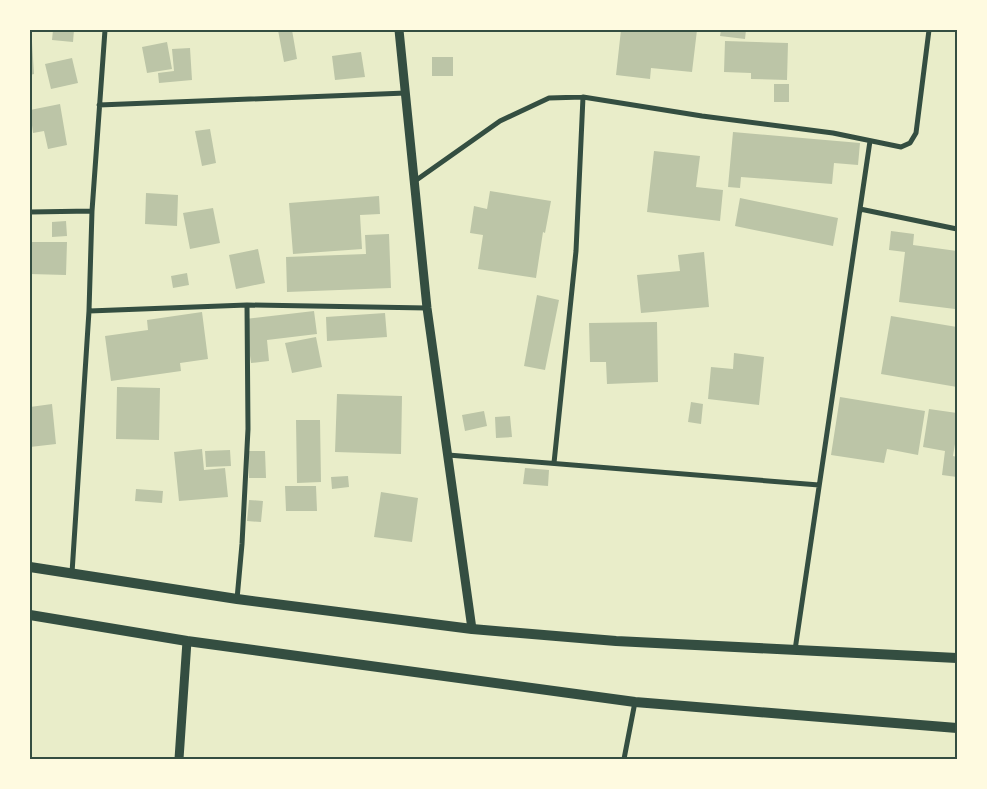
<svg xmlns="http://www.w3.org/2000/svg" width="987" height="789" font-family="'Sofia Sans Condensed',sans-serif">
<rect width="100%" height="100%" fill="#e9edc9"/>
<path fill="#bcc5a7" d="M53,30h21l-1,12 -21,-2z
M278,30h14l5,29 -13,3z
M621,30h76l-5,42 -41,-4 -1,11 -34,-4z
M721,30h25l-1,9 -25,-3z
M725,41l63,2 -1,37 -36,-1v-6l-27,-1z
M30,42h2l2,32 -4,1z
M167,42l5,27 -25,4 -5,-26z
M190,48l2,32 -33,3 -1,-10 16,-2 -2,-22z
M361,52l4,25 -30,3 -3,-24z
M432,57h21v19h-21z
M72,58l6,25 -27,6 -6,-25z
M774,84h15v18h-15z
M60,104l7,41 -19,4 -4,-18 -11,2 -3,-23z
M210,129l6,34 -14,3 -7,-35z
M733,132l127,11 -2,22 -24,-2 -2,21 -91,-7 -1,11 -12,-1z
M654,151l46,5 -4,31 27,3 -3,31 -73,-9z
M490,191l61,10 -6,32 -2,-1 -7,46 -58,-9 5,-34 -13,-2 4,-27 13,3z
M146,193l32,2 -1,31 -32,-2z
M379,196l1,18 -20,1 2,34 -69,5 -4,-51z
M740,198l98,20 -5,28 -98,-20z
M213,208l7,35 -30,6 -7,-36z
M66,221l1,15 -15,1v-15z
M891,231l23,3 -1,11 44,6v41l-2,17 -56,-7 6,-50 -16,-2z
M389,234l2,54 -104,4 -1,-35 80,-3 -1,-19z
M30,242h37l-1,33 -36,-1z
M258,249l7,34 -29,6 -7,-34z
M704,252l5,55 -68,6 -4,-38 43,-4 -2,-16z
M187,273l2,12 -16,3 -2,-12z
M537,295l22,5 -14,70 -21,-4z
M314,311l3,23 -50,6 2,21 -18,2 -6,-44z
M202,312l6,47 -28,4 1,8 -70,10 -6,-45 43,-6 -1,-10z
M385,313l2,24 -60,4 -1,-24z
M891,316l66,11v60l-76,-13z
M657,322l1,60 -51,2 -1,-22h-16l-1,-39z
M316,337l6,30 -30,6 -7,-30z
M734,353l30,4 -5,48 -51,-6 3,-32 22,2z
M117,387l43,1 -1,52 -43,-1z
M337,394l65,2 -1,58 -66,-2z
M840,397l85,14 -7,44 -31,-6 -3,14 -53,-8z
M691,402l12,2 -2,20 -13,-2z
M52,404l4,40 -26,3v-40z
M929,409l28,4v19l-4,24 4,1v20l-15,-2 3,-24 -22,-4z
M484,411l3,15 -22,5 -3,-16z
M510,416l2,21 -16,1 -1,-21z
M296,420h24l1,62 -24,1z
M202,449l2,21 21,-2 3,29 -49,4 -5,-49z
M230,450l1,16 -25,1 -1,-16z
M249,451h16l1,27h-17z
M525,468l24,2 -1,16 -25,-2z
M348,476l1,11 -17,2 -1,-12z
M285,486h31l1,25h-31z
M136,489l27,2 -1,12 -27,-2z
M381,492l37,6 -6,44 -38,-5z
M249,500l14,1 -2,21 -14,-1z"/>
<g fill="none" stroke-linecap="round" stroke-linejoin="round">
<path stroke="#344e41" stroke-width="5" d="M99,105l307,-12
M415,181l85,-60 49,-23 34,-1 119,19 131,17 68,14 9,-4 6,-10 13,-103
M860,209l97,20
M30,212l62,-1
M89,311l158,-6 180,3
M448,455l371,30
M554,463l22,-212 7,-154
M72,573l17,-262 3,-100 13,-181
M237,599l5,-55 6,-115 -1,-124
M795,650l75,-509
M624,759l11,-57"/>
<path stroke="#344e41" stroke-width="9" d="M399,30l28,278 45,321
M179,759l8,-118"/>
<path stroke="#344e41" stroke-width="10" d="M30,567l207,32 235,30 144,12 341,17
M30,615l157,26 448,61 322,26"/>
</g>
<rect width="987" height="789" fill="none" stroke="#fefae0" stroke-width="62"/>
<rect x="31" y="31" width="925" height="727" fill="none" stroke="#344e41" stroke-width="2"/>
</svg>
